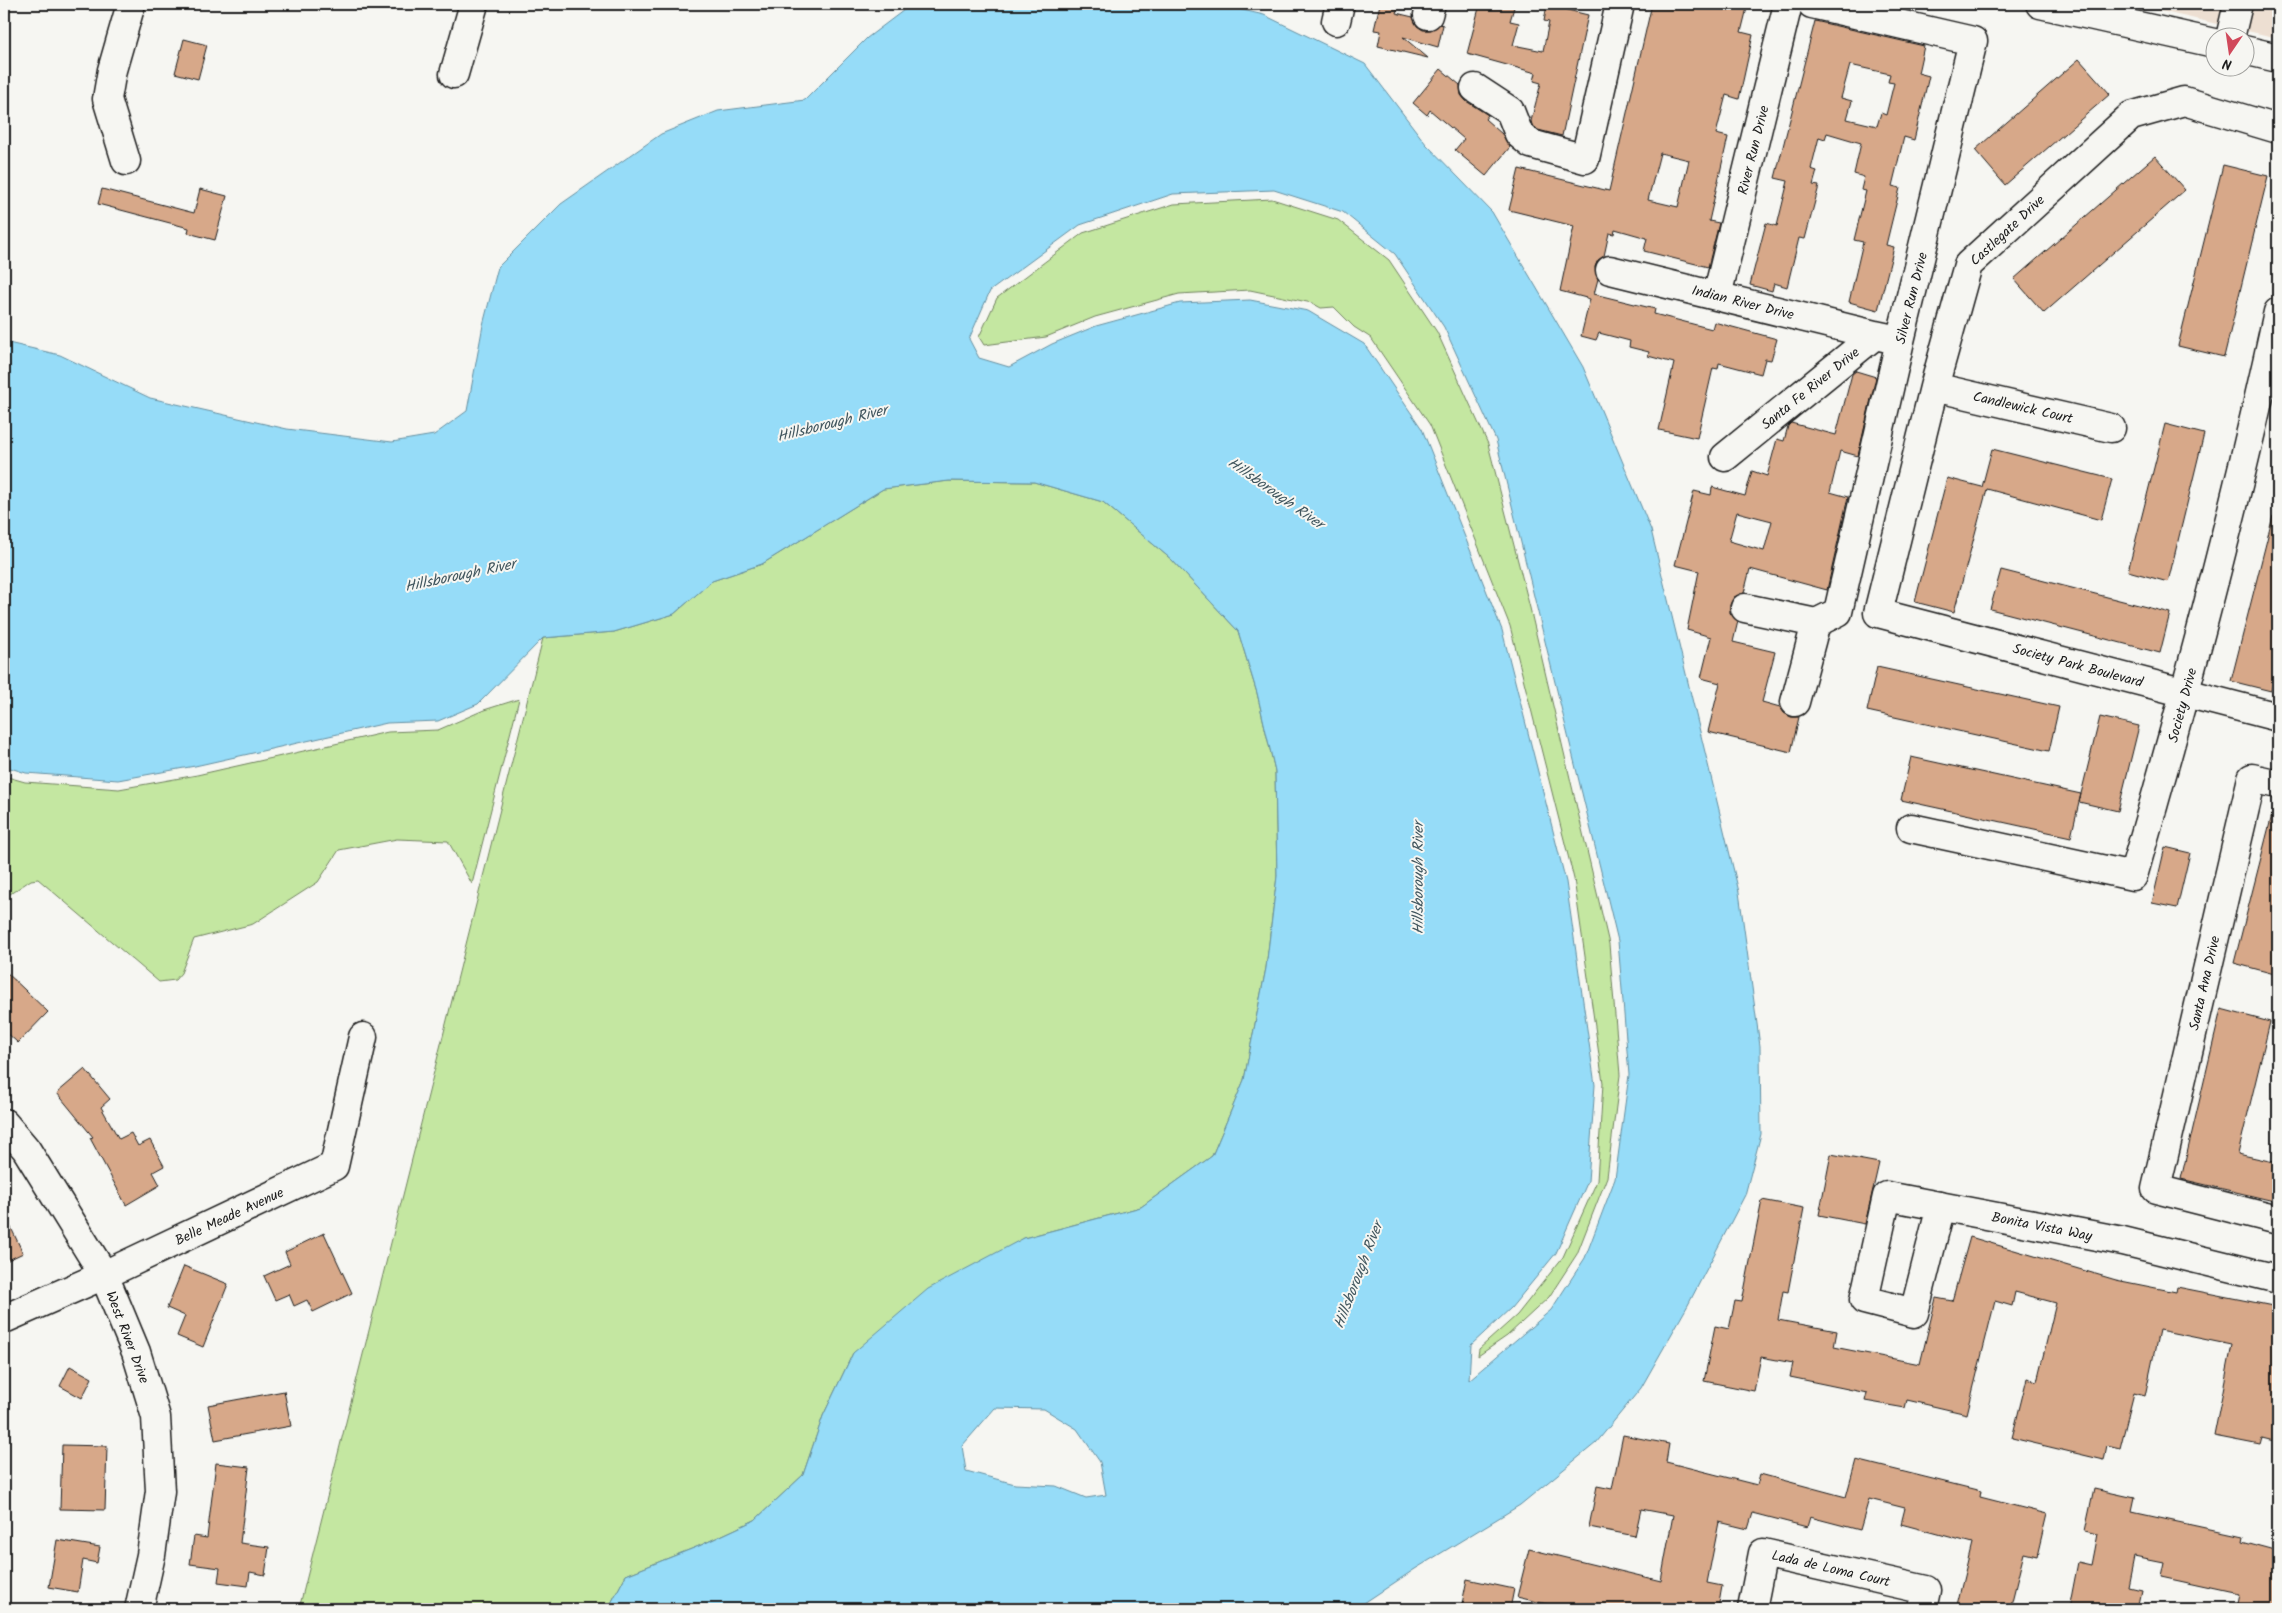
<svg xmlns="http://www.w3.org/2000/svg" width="2282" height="1613" font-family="Kalam,sans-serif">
<rect width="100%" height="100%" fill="#f6f6f2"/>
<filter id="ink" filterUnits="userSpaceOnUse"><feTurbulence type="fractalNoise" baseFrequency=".02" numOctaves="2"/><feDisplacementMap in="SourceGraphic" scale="10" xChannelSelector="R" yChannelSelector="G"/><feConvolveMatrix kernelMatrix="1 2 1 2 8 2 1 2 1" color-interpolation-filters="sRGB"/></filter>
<g filter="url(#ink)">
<path fill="#eddfd2" d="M2130,4h148v34z"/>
<path fill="#c4e7a1" stroke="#70825e" d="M1272,199l66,21 51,40 48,72 51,112 42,164 79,336 11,131 -13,102 -30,77 -28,43 -42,39 -29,20 1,-7 38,-34 46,-58 34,-76 6,-98 -29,-204 -64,-253 -80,-201 -59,-87 -17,-11 -20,-20 -13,1 -9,-5 -62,-13 -71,4 -84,23 -49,20 -62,8 -5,-8 18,-39 86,-65 91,-29z
M949,481l85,1 69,20 69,58 66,71 19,62 18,78 2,105 -11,92 -22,112 -32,76 -71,51 -117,31 -171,115 -30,63 -20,59 -48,45 -56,26 -73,29 -18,34h-309l244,-971 71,-6 60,-18 38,-33 50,-17 121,-75z
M519,699l-47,185 -24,-43 -51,-2 -58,11 -21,32 -65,42 -59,15 -13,34 -6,7 -16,2 -121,-103 -7,1 -27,18v-122l21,6 94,7 78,-14 191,-43 50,-2 46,-20z"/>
<path fill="#96dcf8" stroke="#658fa0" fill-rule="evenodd" d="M912,4h305l47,11 101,49 61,80 66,68 91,155 68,163 88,362 21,154 1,88 -16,61 -57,110 -47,83 -45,55 -76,62 -105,64 -60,40h-747l18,-34 73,-29 56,-26 48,-45 20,-59 30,-63 75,-64 96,-51 117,-31 71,-51 32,-76 22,-112 11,-92 -2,-105 -18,-78 -19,-62 -66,-71 -69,-58 -69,-20 -85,-1 -66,8 -121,75 -50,17 -38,33 -60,18 -71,6 -65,66 -40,17 -51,2 -192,43 -77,14 -92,-7 -22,-7v-424l56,13 90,43 137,31 105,13 42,-7 33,-24 16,-86 15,-58 63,-63 100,-70 57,-23 87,-11 62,-62zM1274,190l69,22 52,42 49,73 52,113 122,501 11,134 -14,104 -30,79 -34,52 -82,70 2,-35 40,-37 45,-55 32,-72 7,-96 -29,-203 -64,-252 -80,-201 -58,-85 -56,-33 -58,-11 -70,3 -84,23 -44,18 -43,23 -30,-9 -10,-19 21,-48 90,-66 93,-31zM995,1408l49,1 33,20 23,33 6,33 -20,3 -30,-12 -41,-2 -49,-13 -4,-25z"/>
<path fill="#d7a889" stroke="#1c1c1c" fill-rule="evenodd" d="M1380,4h19l-3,9 17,4 4,9 6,4h8l9,-6 3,1 -5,22 -35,-10 25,21 -50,-12 3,-15 -7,-1z
M1480,4h35l-5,17 9,2 -6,22 30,6 6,-29 -5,-1 3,-16 41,10 -26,121 -24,-6 -6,-5 -1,-4 10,-38 -7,-2 2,-8 -69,-19z
M1652,4h96l-7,28 12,3 -14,64 -13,-4 -10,39 12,3 -19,84 10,2 -11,44 -64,-16 3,-13 -32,-9 -1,5 -5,-1 -5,23 -6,4 -3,7 3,12 -4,15 61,15 -1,5 58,15 2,-7 63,17 -6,21 -6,-1 -4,15 -42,-11 -1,6 -5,-1 -16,70 -38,-8 15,-67 -26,-7 1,-4 -20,-5 1,-6 -31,-8 -3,7 -15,-4 9,-37 -30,-8 14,-65 -65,-16 10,-41 90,22zM1660,153l29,7 -11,47 -30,-7z
M1815,21l109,25 -6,27 11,3 -15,64 -10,-3 -12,49 8,2 -14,57 8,2 -16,63 -29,-8 14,-60 -9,-2 12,-49 -5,-1 3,-13 -10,-3 7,-31 -34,-10 -2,6 -6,-2 -8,32 6,2 -4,14 6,1 -14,53 -6,-1 -12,49 -13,-4 -2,8 -22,-6 16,-62 11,3 11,-45 -13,-3zM1850,65l40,9 -2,8 6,1 -8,32 -5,-2 -4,13 -30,-7 5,-18 -11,-3z
M184,39l23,6 -9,34 -23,-6z
M2079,59l31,35 -105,91 -30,-35z
M1441,69l19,16 1,10 5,6 22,14 -3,4 17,15 8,13 -24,29 -31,-26 9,-11 -34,-29 -3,5 -14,-12z
M2155,156l30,34 -141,123 -30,-34z
M2223,165l45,11 -44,181 -46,-11z
M102,189l92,24 6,-24 27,7 -12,44 -27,-7 1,-5 -91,-24z
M1856,371l20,6 -18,79 -18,-5 -10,41 18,5 -21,93 -77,-21 -6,24 -10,4 -4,8v8l8,8 -5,21 42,10 -13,50 18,5 4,6 7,4h8l-8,35 -83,-20 12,-49 -19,-5 10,-41 -24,-7 12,-59 -24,-6 19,-74 17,4 1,-8 33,9 7,-25 15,5 10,-37 7,2 4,-15 3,-3 45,12 16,-61zM1737,512l35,9 -8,30 -35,-10z
M2165,424l39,10 -36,148 -40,-11z
M1992,449l120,30 -11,41 -114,-31 -33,123 -39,-10 32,-124 35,9z
M2273,516h5v147l-7,28 -40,-10z
M2001,570l169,43 -10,40 -170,-44z
M1877,667l182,40 -10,44 -182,-40z
M2100,717l39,9 -21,85 -39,-9z
M1911,757l170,37 -10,43 -170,-37z
M2273,811h5v164l-44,-12z
M2165,847l25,6 -13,55 -25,-5z
M4,970l44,42 -30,31 -14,-13z
M2221,1009l49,13 -32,132 40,9v39l-97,-23z
M85,1069l25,30 -9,8 18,32 12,-6 7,13 12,-6 14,26 -11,6 7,13 -34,20 -36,-67 3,-1 -36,-44z
M1831,1154l48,9 -14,61 -46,-9z
M1762,1200l42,8 -16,84 -5,-1 -5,29 59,11 -3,16 86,17 16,-66 16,3 18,-64 146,43 60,12 1,-5 101,20v135l-16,-4 -2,7 -46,-9 18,-91 -73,-15 -14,66 -11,-3 -14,55 -13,-3 -3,15 -92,-22 15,-60 10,3 19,-78 -41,-11 -3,14 -17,-5 -28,113 -60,-14 -2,8 -40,-7 2,-8 -77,-16 3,-14 -32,-6 -7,34 -50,-10 11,-55 14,3 6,-28 7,1z
M4,1213l19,40 -19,9z
M324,1233l28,60 -39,19 -6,-12 -13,6 -5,-12 -14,6 -11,-24 26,-12 -5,-12z
M184,1266l44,18 -25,63 -26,-11 8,-20 -18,-8z
M70,1366l22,12 -10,20 -22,-12z
M284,1391l7,35 -76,14 -7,-35z
M1623,1435l46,9 -3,18 91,23 3,-11 86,23 10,-37 125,31 -1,6 67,17 -10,42 -13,-3 -14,56h-54l16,-66 -71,-19 4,-16 -36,-9 -9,31 -50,-13 -3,10 -54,-14 -5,16 -29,-7 -12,61 15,3 -4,23h-151l-50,-12 12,-48 132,32 12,-66 -32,-6 -6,27 -46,-9 8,-41 15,3z
M62,1445l45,1 -2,64 -45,-1z
M216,1463l33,4 -9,76 29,4 -4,28 -15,-3 -2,14 -30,-4 2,-14 -30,-4 4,-28 13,2z
M2094,1489l41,9 -3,14 110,24 -1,5 37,10v58h-42l3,-15 -78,-17 3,-14 -30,-6 -6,30 13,3 -4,19h-68l9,-47 13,3 6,-31 -12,-3z
M57,1540l43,7 -3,16 -14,-3 -5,32 -29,-5z
M1467,1579l47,10 -4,20h-49z"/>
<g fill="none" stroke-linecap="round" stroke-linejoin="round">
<g stroke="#1c1c1c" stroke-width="31">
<path id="minor" d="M2040,4l174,39
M1428,15l3,-11
M1336,21l4,-17
M2230,38l8,-34
M2244,50l34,8
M454,74l20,-70
M1475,88l35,23 9,23 12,10 54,15 35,-155
M2278,129l-94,-28 -53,15 -163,149 -34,122 -56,226 400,104
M126,161l-19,-62 5,-29 19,-66
M1610,270l265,65
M1717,296l71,-292
M1934,387l177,41
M1725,457l150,-122 14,3
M1745,608l71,15
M1795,702l21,-79 22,-11 62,-271 73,-300 -161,-37
M2278,784l-26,-6 -96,411 122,31
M1911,828l222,48c54,-186 104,-374 145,-564
M4,1123l22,26 78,126 32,77 20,65 4,74 -9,64 -12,54
M1941,1206l-27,107 -50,-13 23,-104 236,45 155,38
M4,1319l100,-44 230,-109 29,-129
M1752,1609l11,-56 163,37 -4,19"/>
</g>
<use href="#minor" stroke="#f6f6f2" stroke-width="28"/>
</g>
</g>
<g text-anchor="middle" stroke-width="4" stroke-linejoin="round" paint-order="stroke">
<g font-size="14" fill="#1c1c1c" stroke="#f6f6f2">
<text transform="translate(1753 150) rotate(-76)" y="5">River Run Drive</text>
<text transform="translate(2007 230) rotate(-43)" y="5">Castlegate Drive</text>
<text transform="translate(1911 298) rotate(-76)" y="5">Silver Run Drive</text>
<text transform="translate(1743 302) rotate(14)" y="5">Indian River Drive</text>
<text transform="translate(1810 388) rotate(-39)" y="5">Santa Fe River Drive</text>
<text transform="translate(2023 407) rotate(13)" y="5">Candlewick Court</text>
<text transform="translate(2078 665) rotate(15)" y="5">Society Park Boulevard</text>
<text transform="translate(2182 705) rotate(-75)" y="5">Society Drive</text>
<text transform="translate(2204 983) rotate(-77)" y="5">Santa Ana Drive</text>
<text transform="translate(229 1216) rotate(-25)" y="5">Belle Meade Avenue</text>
<text transform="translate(2042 1226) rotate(11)" y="5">Bonita Vista Way</text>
<text transform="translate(128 1337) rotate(69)" y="5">West River Drive</text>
<text transform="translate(1831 1568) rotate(13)" y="5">Lada de Loma Court</text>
</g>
<g font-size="15" font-style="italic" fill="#41565e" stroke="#f6f6f2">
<text transform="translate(832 423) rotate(-14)" y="5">Hillsborough River</text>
<text transform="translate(1276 493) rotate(35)" y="5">Hillsborough River</text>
<text transform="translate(460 575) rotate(-12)" y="5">Hillsborough River</text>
<text transform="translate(1418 878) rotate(-90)" y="5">Hillsborough River</text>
<text transform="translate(1358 1275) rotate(-69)" y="5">Hillsborough River</text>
</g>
</g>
<rect width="2282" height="1613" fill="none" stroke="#f6f6f2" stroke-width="20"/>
<rect x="10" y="10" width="2262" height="1593" fill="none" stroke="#1c1c1c" stroke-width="2" filter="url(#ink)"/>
<g transform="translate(2230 52) rotate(193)"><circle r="24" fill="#f6f6f2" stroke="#9f9f9c"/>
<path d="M0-4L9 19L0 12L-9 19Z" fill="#d1495b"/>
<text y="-8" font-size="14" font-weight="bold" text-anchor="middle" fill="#1c1c1c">N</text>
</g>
</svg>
